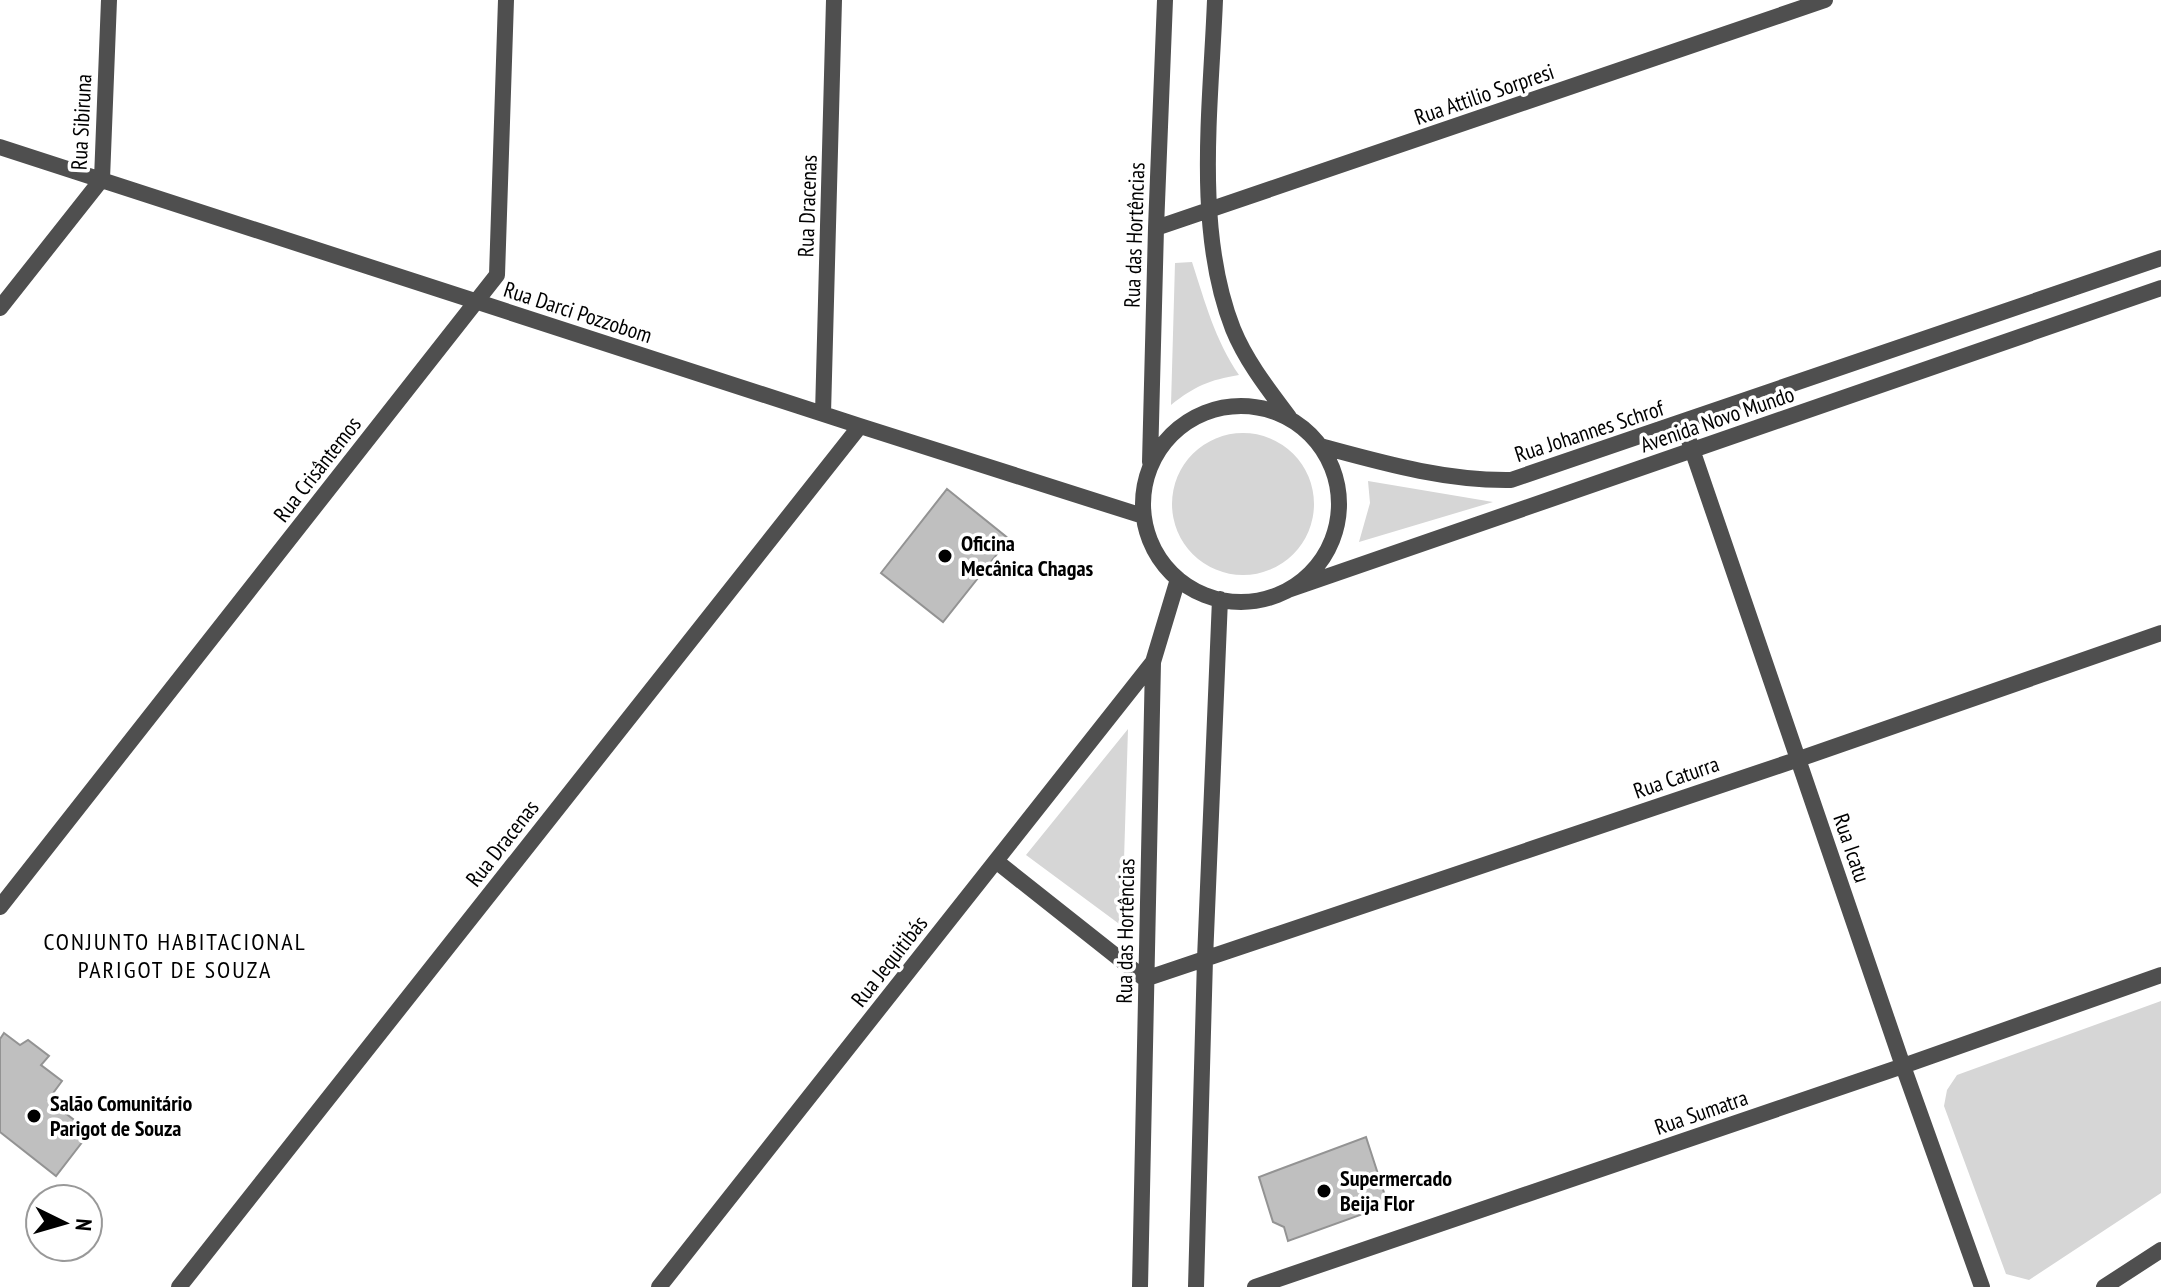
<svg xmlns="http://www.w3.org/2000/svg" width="2161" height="1287" font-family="'PT Sans Narrow',sans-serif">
<rect width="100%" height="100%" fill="#fff"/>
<path fill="#d6d6d6" d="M1192,262c13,40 23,78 47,113 -30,5 -44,11 -68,30l4,-142z
M1172 504a71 71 0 1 1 142 0a71 71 0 1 1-142 0Z
M1368,481l125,21 -134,40 11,-39z
M1128,729l-6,197 -96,-71z
M2161,1001v192l-132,87 -23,-6 -62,-168 3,-16 10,-15z"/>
<path fill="#bfbfbf" stroke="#939393" stroke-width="2" d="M947,489l62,50 -66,83 -62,-49z
M4,1033l16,12 8,-5 21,16 -8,9 21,16 -14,19 42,32 -34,44 -56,-44v-93z
M1366,1137l22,68 -100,36 -4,-14 -11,-5 -14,-45z"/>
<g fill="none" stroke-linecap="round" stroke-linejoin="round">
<path stroke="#4f4f4f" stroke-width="16" d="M1215,0c-4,105 -21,230 18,329 13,32 35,60 56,88
M0,147l860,279 283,90
M1156,228l669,-228
M0,308l102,-129 7,-179
M1143 504a98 98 0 1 1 196 0a98 98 0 1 1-196 0Z
M823,414l11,-414
M1683,423l220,643 79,221
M1320,446c63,17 125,35 191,34l650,-222
M1150,462l6,-234 9,-228
M1288,590l873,-302
M996,861l149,118 654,-220 362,-126
M0,907l497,-632 9,-275
M179,1287l681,-861
M659,1287l494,-625
M1140,1287l13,-625 25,-83
M1196,1287l9,-328 15,-360
M1255,1287l648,-221 258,-91
M2104,1287l57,-37"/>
</g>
<g fill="#000" stroke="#fff" stroke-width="3">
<circle cx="945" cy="556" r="8"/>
<circle cx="34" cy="1116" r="8"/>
<circle cx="1324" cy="1191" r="8"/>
</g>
<g text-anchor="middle" stroke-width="7" stroke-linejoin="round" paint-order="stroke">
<g font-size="22" fill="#000" stroke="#fff">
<text transform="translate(1484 94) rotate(-19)" y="8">Rua Attilio Sorpresi</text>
<text transform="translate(81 122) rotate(-87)" y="8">Rua Sibiruna</text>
<text transform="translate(807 206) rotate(-88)" y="8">Rua Dracenas</text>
<text transform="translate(1134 235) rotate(-88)" y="8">Rua das Hortências</text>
<text transform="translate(578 312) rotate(18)" y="8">Rua Darci Pozzobom</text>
<text transform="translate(1717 419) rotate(-19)" y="8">Avenida Novo Mundo</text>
<text transform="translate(1589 431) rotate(-18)" y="8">Rua Johannes Schrof</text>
<text transform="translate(317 469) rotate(-52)" y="8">Rua Crisântemos</text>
<text transform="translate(1676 777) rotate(-19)" y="8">Rua Caturra</text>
<text transform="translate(502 843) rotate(-52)" y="8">Rua Dracenas</text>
<text transform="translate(1852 848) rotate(71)" y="8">Rua Icatu</text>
<text transform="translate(1125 931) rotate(-89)" y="8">Rua das Hortências</text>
<text transform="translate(889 961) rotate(-52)" y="8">Rua Jequitibás</text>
<text transform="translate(1701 1112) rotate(-19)" y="8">Rua Sumatra</text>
</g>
<g font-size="22" font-weight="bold" fill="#000" stroke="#fff" text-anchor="start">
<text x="961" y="551">Oficina<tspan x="961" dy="25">Mecânica Chagas</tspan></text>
<text x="50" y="1111">Salão Comunitário<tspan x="50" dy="25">Parigot de Souza</tspan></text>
<text x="1340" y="1186">Supermercado<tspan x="1340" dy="25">Beija Flor</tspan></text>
</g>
<g font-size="24" letter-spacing="2" fill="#000" stroke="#fff">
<text x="175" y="950">CONJUNTO HABITACIONAL<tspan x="175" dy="28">PARIGOT DE SOUZA</tspan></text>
</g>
</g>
<g transform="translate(64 1223) rotate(95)"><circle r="38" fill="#ffffff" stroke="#999999" stroke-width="2"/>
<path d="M0-6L14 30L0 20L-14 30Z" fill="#000000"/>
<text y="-12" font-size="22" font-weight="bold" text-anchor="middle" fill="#000000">N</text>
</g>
</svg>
